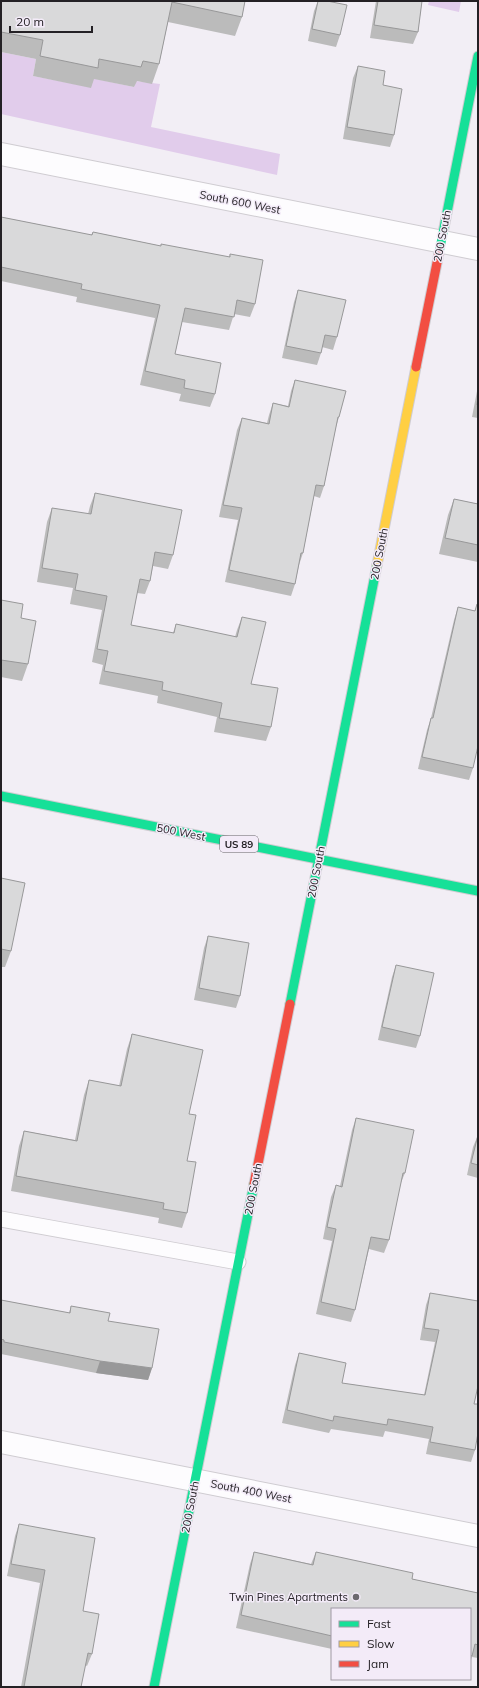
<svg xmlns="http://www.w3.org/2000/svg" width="479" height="1688" font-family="Mulish,sans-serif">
<rect width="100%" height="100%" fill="#f2eef5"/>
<path fill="#e1cceb" d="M429,1h32l-2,11 -31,-7z
M1,52l35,7 -3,17 57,11 2,-9 42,9 2,-6 24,3 -9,43 129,27 -3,21 -276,-61z"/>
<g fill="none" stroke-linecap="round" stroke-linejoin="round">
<g stroke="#cfccd1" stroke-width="17">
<path id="lane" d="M1,1219l237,43"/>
</g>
<g stroke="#cfccd1" stroke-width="24">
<path id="street" d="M1,154l477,95
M1,1442l477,94"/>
</g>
<g stroke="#cfccd1" stroke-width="11">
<path id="fast" d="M439,253l39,-197
M1,796l477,95
M290,1004l87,-439
M154,1687l100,-503"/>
</g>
<g stroke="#cfccd1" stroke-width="11">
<path id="slow" d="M377,565l39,-198"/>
</g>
<g stroke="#cfccd1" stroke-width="11">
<path id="jam" d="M416,367l23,-114
M254,1184l36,-180"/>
</g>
<use href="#lane" stroke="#fdfcfe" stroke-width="15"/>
<use href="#street" stroke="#fdfcfe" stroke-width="22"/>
<use href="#fast" stroke="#16e098" stroke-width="9"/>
<use href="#slow" stroke="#ffcf43" stroke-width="9"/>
<use href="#jam" stroke="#f24e42" stroke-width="9"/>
</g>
<path fill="#bbb" d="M1,1h244l-3,16 -7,19 -67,-14 -9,42 -7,20 -15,-3 -3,6 -40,-8 -3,9 -58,-12 3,-17 -35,-7z
M318,1l22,34 -4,12 -28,-6 6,-30z
M376,1h46l-4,31 -5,12 -43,-6z
M358,66l25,19 11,50 -4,12 -47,-8 10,-61z
M1,217l90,18 2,-3 68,14 68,11 1,-3 25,50 -5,13 -16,-3 -5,16 -47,-8 -7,32 40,40 -5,13 -31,-6 2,-7 -41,-9 15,-67 -79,-16 1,-5 -76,-16z
M298,290l39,47 -4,13 -11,-3 -1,6 -4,12 -35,-7 12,-56z
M295,380l44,37 -3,10 -12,59 -4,12 -6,-2 -11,57 -4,12 -4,19 -4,12 -66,-14 13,-62 -19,-3 18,-87 5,-12 25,5 2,-8 4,-12 15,3 3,-15z
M478,386v32l-6,-1z
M95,493l78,62 -5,14 -15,-3 -3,15 -5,13 -8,-1 -6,32 42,8 3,-9 59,13 2,-7 5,-13 9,67 20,43 -5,14 -52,-9 3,-15 -60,-14 1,-7 -59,-12 4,-19 -11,-3 10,-52 -32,-6 3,-16 -36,-6 10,-60 5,-14 36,6 2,-8z
M454,499l24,5v58l-39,-8 9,-39z
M1,600l20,18 7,46 -6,17 -21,-4z
M477,604l-4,164 -4,12 -51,-11 9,-39 4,-12 23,-98 4,-13 17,4z
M1,878l10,73 -6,16h-4z
M208,936l32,60 -4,12 -42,-8 10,-52z
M396,965l24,71 -4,12 -38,-8 14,-63z
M132,1034l57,80 -2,47v52l-5,15 -24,-5 1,-5 -148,-27 8,-45 5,-15 51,9 9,-45 5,-15 30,6 8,-37z
M356,1118l49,55 -5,12 -11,55 -5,13 -15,-4 -14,61 -4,12 -35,-8 16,-73 -9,-2 8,-42 5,-12 4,1 12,-56z
M478,1135v43l-11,-3 6,-28z
M430,1293l44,111 1,46 -4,12 -45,-8 3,-15 -44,-8 -2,6 -52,-8 -2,4 -47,-10 13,-58 4,-12 43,30 82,12 11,-53 -15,-2 6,-35z
M1,1300l68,13 2,-7 37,15 44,47 -4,12 -52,-7 -95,-19z
M19,1524l64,87 9,43 -5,12 -2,-1 -4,22h-60l19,-104 -33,-7 8,-40z
M254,1552l57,12 5,-12 96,27 66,14v65l-6,-1 -2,6v-54h-138v40l-96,-21 14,-64z"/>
<path fill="#989899" d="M100,1361l52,7 -4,12 -52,-7z"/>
<path fill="#d9d9da" stroke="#989899" d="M1,1h244l-3,16 -70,-15 -13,62 -16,-3 -2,6 -42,-8 -1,9 -58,-12 3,-16 -42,-8z
M318,1h9l20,4 -7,30 -28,-6z
M378,1h44l-4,31 -44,-7z
M358,66l27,5 -2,14 19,4 -8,46 -47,-8z
M1,217l91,18 1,-3 68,14v-2l69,13v-3l33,6 -8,44 -18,-4 -3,17 -49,-9 -10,46 46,9 -6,31 -31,-6 1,-8 -40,-9 15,-66 -79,-16 1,-5 -81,-17z
M298,290l48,10 -9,37 -12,-2 -4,18 -35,-7z
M295,380l51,11 -7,26h-1l-14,69 -8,-1 -13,68h-2l-6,31 -66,-14 13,-62 -19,-3 19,-87 27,6 4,-21 16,4z
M478,397v8h-1z
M95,493l87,17 -9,45 -18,-3 -5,29 -10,-2 -9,46 43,8 2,-9 61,13 5,-20 24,5 -15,62 27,4 -7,39 -52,-9 3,-15 -60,-13 1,-8 -59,-11 4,-20 -11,-2 10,-53 -32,-6 3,-16 -36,-6 10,-60 39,6z
M454,499l24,5v41l-33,-7z
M1,600l22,4 -2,14 15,3 -8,43 -27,-4z
M477,604h1v142l-5,22 -51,-11 9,-39h2l25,-111 17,4z
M1,878l24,5 -14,68 -10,-2z
M208,936l41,7 -9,53 -41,-8z
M396,965l38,8 -14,63 -38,-9z
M132,1034l71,16 -14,64 7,1 -9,46 9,1 -9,51 -24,-4 1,-6 -148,-27 8,-45 53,10 12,-61 32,6z
M356,1118l58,12 -9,43h-2l-14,67 -18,-3 -16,73 -34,-8 15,-73 -9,-2 9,-42 6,2z
M478,1135v30l-7,-2z
M430,1293l48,8v85l-4,18h4v29l-3,17 -45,-8 3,-15 -45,-8 -1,6 -53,-9 -1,5 -46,-11 12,-57 47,10 -4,20 83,12 14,-65 -15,-2z
M1,1300l69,13 1,-7 39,7 -2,8 51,8 -7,39 -52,-7 -96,-19v-2l-3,-1z
M19,1524l76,14 -12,73 16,3 -7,40 -4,-1 -7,34h-57l21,-117 -34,-6z
M254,1552l59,13 3,-13 97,21 -1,6 66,14v52l-3,-1 -3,12 -2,-1v-46h-138v27l-91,-21z"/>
<circle fill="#6c696e" stroke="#f3ebf8" stroke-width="1.5" cx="356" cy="1597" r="4"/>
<g text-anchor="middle" stroke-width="3" stroke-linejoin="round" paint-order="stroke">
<rect fill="#f3ebf8" stroke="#625e64" stroke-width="1" x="220" y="836" width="38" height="16" rx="3"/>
<g font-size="10" font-weight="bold" fill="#242125">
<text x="239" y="848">US 89</text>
</g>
<g font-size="11" fill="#242125" stroke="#f3ebf8">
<text transform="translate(240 202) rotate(11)" y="4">South 600 West</text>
<text transform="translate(442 236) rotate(-79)" y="4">200 South</text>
<text transform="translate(379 554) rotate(-79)" y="4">200 South</text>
<text transform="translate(181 832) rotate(11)" y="4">500 West</text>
<text transform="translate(316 872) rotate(-79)" y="4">200 South</text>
<text transform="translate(253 1189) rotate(-79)" y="4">200 South</text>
<text transform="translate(251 1491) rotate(11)" y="4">South 400 West</text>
<text transform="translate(190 1507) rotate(-79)" y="4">200 South</text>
</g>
<g font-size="11" fill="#242125" stroke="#f3ebf8" text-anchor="end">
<text x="348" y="1601">Twin Pines Apartments</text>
</g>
</g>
<rect width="479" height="1688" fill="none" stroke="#242125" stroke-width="4"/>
<rect x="331" y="1608" width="140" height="72" fill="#f3ebf8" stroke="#a09aa4"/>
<rect x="339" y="1621" width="20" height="6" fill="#16e098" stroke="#a09aa4"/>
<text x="367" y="1628" font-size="12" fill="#242125">Fast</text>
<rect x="339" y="1641" width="20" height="6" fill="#ffcf43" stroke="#a09aa4"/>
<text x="367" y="1648" font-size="12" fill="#242125">Slow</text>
<rect x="339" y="1661" width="20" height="6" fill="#f24e42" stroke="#a09aa4"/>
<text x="367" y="1668" font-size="12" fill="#242125">Jam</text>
<path d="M10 26v6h82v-6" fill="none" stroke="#242125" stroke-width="2"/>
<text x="16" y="26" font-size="12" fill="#242125" stroke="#f3ebf8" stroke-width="3" paint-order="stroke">20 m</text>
</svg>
